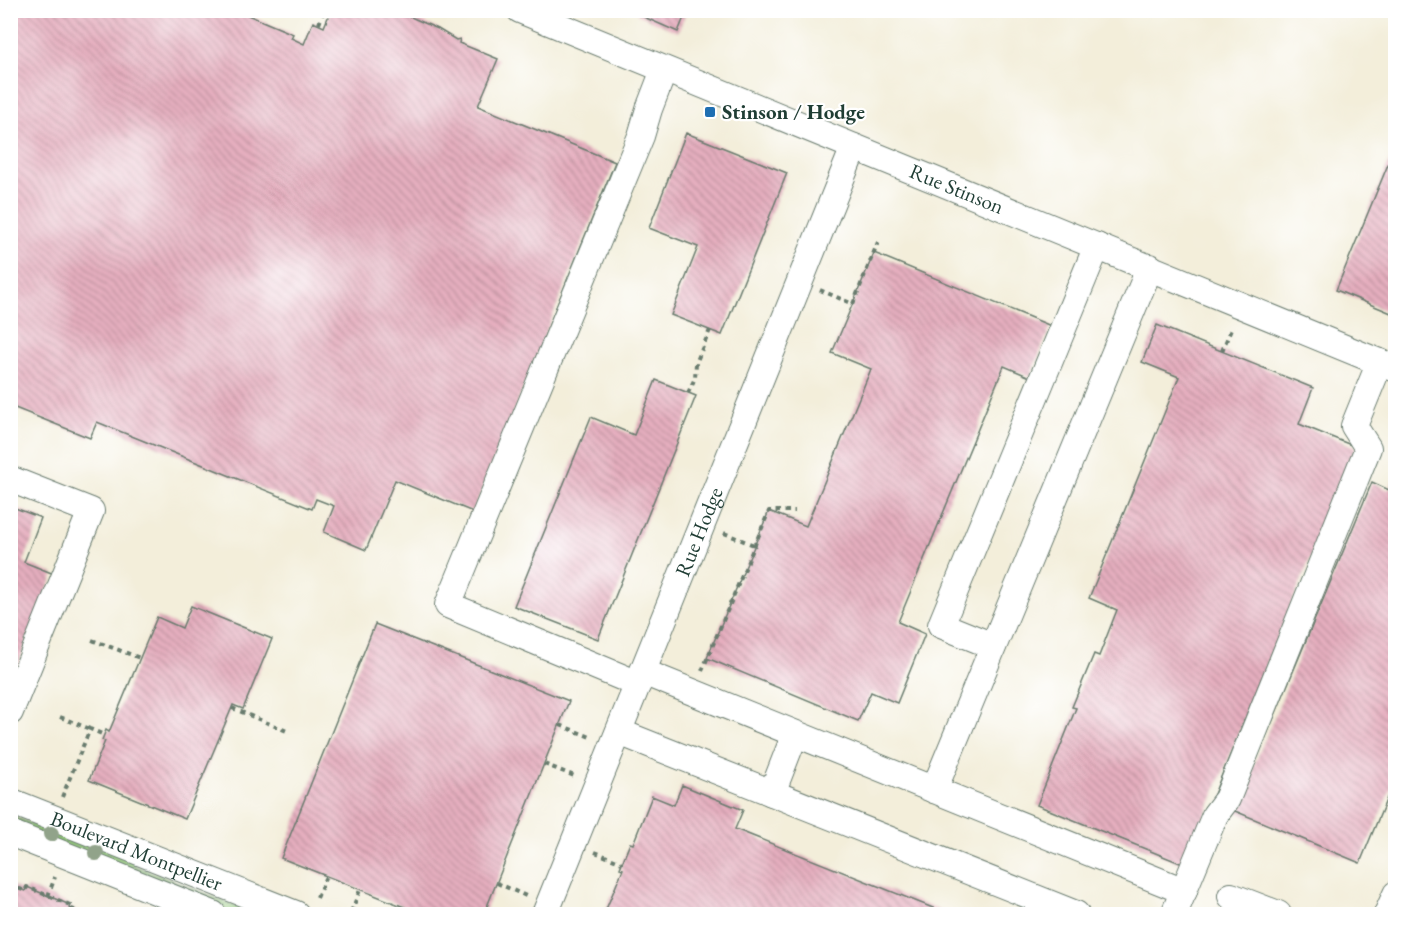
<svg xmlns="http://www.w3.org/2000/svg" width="1406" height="925" font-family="'EB Garamond',serif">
<defs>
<pattern id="building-back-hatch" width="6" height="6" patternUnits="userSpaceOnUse" patternTransform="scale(1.5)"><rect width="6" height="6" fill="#e6afbf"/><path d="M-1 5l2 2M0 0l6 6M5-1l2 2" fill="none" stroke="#ba909c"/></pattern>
</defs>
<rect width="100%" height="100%" fill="#fff"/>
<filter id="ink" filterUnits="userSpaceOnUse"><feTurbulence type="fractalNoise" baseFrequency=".0167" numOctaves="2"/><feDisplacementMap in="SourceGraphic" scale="12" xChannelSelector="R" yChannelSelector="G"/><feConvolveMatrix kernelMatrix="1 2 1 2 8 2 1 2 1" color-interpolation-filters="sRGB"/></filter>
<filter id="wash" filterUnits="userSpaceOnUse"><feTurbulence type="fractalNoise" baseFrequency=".008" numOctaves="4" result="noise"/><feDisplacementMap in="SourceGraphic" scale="24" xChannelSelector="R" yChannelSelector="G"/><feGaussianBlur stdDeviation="1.35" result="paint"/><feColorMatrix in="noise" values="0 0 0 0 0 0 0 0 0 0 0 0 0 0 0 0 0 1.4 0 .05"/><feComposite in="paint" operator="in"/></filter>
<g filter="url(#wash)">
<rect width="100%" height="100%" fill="#f3eeda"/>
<path fill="#90c577" stroke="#588156" stroke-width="1.5" d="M12,816l23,9 3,-6 98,40 -2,6 123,49h-25l-221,-88z"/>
<g id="blocks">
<path fill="url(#building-back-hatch)" d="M10,10h226l57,24 -2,4 13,6 9,-22 11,5 7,-17h64l43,19 18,11 4,-1 -1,4 39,16 -20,47 137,56 -142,350 -78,-32 -29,70 -42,-18 10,-26 -18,-7 -4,10 -215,-87 -7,16 -80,-32z
M638,10h49l-9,22 -41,-18z
M686,133l101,40 -65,162 -51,-20 27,-68 -49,-19z
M1394,150l2,1v164l-60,-25z
M874,253l177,73 -21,51 -26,-11 -106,256 27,12 -28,69 -26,-11 -13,29 -151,-63 62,-147 37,15 65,-157 -39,-16z
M1157,325l156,63 -14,36 57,23 -171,418 -148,-60 39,-97 -4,-1 22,-53 5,2 18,-46 -28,-12 90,-221 -37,-15z
M656,380l40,16 -98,243 -84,-33 77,-189 43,18z
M1396,474v302l-36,87 -125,-52 137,-329 17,8z
M10,506l31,12 -17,44 30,12 -43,108z
M191,606l81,33 -29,70 -10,-4 -48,114 -96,-39 16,-39 -3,-1 4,-10 3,2 48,-115 25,11z
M375,624l194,77 -85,213h-62l-141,-56z
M682,785l61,25 -8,19 213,85h-344l19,-45 -3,-1 10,-25 3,1 19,-48 22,9z
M10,885l15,6 2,-4 43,18 -1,3 16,6h-75z"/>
</g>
</g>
<g filter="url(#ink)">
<use href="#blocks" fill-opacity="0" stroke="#697b6e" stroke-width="1.5"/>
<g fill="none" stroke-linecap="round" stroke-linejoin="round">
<g stroke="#697b6e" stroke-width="28">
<g id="minor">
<path id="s1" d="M520,10l876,359"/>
<path d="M10,479l81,32 -81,201"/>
<path d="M993,646l-52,-21 156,-379"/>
<path d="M643,672l541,219"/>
<path d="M638,684l-190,-79 193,-469 8,-27 15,-39"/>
<path d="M619,732l457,182"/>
<path d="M934,790l216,-523"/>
<path d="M772,793l23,-59"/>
<path id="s2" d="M10,801l286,113"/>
<path d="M10,833l203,81"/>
<path d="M1231,896l47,18"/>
<path id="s3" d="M545,914l309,-767"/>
<path d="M1174,914l41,-99 12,-16 141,-351 -14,-22 26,-64"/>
<path d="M1387,914l9,-20"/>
</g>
</g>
<path stroke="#697b6e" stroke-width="4" stroke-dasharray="4.5 4.5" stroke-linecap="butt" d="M397,12l1,-2
M319,24l5,-14
M820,290l33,14 25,-62
M1222,351l10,-24
M688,393l7,-15 1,-15 14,-33
M724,533l30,12
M92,640l48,18
M702,671l67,-160h26
M232,708l57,24
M60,717l30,12
M560,725l33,13
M544,764l33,13
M62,797l28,-68 14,6
M595,852l27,11
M497,883l29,13
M10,885l15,6 2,-4 43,18 -1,3 16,6
M48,896l7,-19
M317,898l9,-22
M351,912l9,-22
M395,914l4,-9"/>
<use href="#minor" stroke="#fff" stroke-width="26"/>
</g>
<g fill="#91a38a">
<circle cx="51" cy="834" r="8"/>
<circle cx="96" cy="853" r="8"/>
</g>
</g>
<rect fill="#1f6fb2" stroke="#fff" stroke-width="2" x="704" y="106" width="12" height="12" rx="3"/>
<g text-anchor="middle" stroke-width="4.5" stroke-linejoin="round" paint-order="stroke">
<g font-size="21" font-weight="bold" fill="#1f3d34" stroke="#fff" text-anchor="start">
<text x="722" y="119">Stinson / Hodge</text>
</g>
<g font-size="21" fill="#1f3d34" stroke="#fff">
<text dy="7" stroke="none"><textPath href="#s1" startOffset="472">Rue Stinson</textPath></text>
<text dy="7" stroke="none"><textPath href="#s3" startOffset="412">Rue Hodge</textPath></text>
<text dy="7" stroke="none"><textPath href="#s2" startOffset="136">Boulevard Montpellier</textPath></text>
</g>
</g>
<rect width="1406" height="925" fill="none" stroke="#fff" stroke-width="36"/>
</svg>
